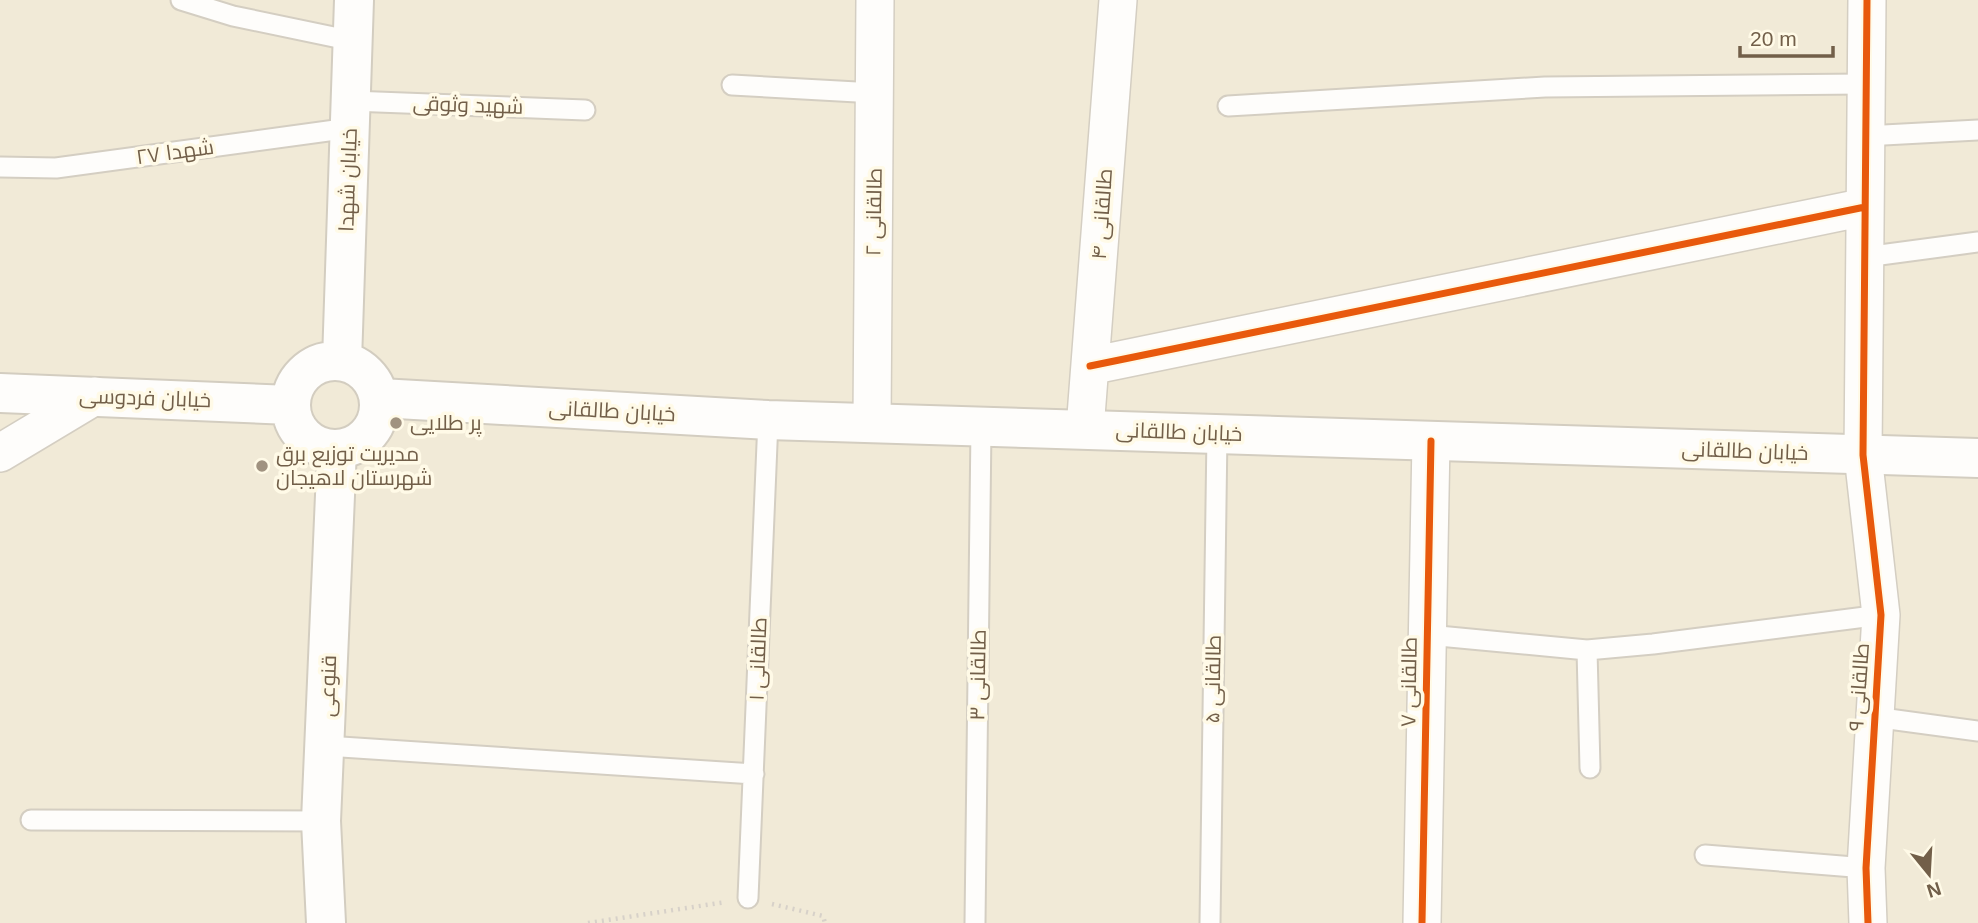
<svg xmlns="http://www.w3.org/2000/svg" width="1978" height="923" font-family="Helvetica,Cairo,sans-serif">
<rect width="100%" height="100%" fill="#f6f2e7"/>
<path fill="#f1ead7" d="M0,0h1978v923h-1978z"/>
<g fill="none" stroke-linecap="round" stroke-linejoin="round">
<g stroke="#d4cec2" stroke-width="23">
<path id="lane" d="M181,0l52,16 120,25
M732,85l143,8
M351,101l234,9
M1228,106l317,-19 320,-3
M1865,136l113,-6
M0,167l56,1 294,-40
M1865,257l113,-15
M1428,635l159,15 66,-6 228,-29
M1587,650l3,118
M1874,717l104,14
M326,746l428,28
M31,820l290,1
M1705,855l161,13
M748,898l20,-478
M975,923l6,-496
M1210,923l7,-489"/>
</g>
<g stroke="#d4cec2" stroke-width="40">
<path id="street" d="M1867,0l-4,455 18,160 -15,253 2,55
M1090,366l775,-159
M872,423l3,-423
M1085,429l33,-429
M0,453l95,-57
M1422,923l9,-482"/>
</g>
<g stroke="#d3cdc0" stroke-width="42">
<path id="secondary" d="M291 405a44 44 0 1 1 88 0a44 44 0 1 1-88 0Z
M342,361l12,-361
M0,393l290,12
M380,398l388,22 1210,38
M326,923l-5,-102 16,-372"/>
</g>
<path stroke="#d7d1c9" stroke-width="4.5" stroke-dasharray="2 5" stroke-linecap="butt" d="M772,904l51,12 2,7
M588,923l138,-21"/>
<use href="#lane" stroke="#fefdfb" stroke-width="19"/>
<use href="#street" stroke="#fefdfb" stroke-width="37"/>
<use href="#secondary" stroke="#fefdfb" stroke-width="38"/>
<g stroke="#fffae7" stroke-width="11">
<path id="cycleway" d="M1867,0l-4,455 18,160 -15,253 2,55
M1090,366l775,-159
M1422,923l9,-482"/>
</g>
<use href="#cycleway" stroke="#e8590c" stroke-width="7"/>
</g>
<g fill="#a09280" stroke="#fffae7" stroke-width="2.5">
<circle cx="396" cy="423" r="7"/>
<circle cx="262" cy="466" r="7"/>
</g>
<g text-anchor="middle" stroke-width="7" stroke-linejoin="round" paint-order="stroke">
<g font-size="21" fill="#725f49" stroke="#fffae7">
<text transform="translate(468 105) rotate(2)" y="7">شهید وثوقی</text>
<text transform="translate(175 152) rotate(-8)" y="7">۲۷ شهدا</text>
<text transform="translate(348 180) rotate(-88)" y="7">خیابان شهدا</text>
<text transform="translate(874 212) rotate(-89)" y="7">طالقانی ۲</text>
<text transform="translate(1102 214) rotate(-86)" y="7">طالقانی ۴</text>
<text transform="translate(145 398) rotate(2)" y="7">خیابان فردوسی</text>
<text transform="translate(612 411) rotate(3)" y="7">خیابان طالقانی</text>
<text transform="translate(1179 432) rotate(2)" y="7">خیابان طالقانی</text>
<text transform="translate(1745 451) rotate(2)" y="7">خیابان طالقانی</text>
<text transform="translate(758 659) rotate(-88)" y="7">طالقانی ۱</text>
<text transform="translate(978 675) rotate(-89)" y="7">طالقانی ۳</text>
<text transform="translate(1213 679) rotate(-89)" y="7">طالقانی ۵</text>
<text transform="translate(1409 682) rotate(-89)" y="7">طالقانی ۷</text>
<text transform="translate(328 686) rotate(-88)" y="7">قنوعی</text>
<text transform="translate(1859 687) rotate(-86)" y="7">طالقانی ۹</text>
</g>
<g font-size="21" fill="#725f49" stroke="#fffae7" text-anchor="start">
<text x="410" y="430">پر طلایی</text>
<text x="276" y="461">مدیریت توزیع برق<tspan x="276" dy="24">شهرستان لاهیجان</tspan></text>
</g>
</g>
<g transform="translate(1929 874) rotate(162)" stroke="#fffae7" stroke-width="5" paint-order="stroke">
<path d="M0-5L12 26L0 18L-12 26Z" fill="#725f49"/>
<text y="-10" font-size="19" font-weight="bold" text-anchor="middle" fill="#725f49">N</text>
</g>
<path d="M1740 46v10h93v-10" fill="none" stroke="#725f49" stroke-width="3.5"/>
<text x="1750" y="46" font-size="21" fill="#725f49" stroke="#fffae7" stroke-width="5" paint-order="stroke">20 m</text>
</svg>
